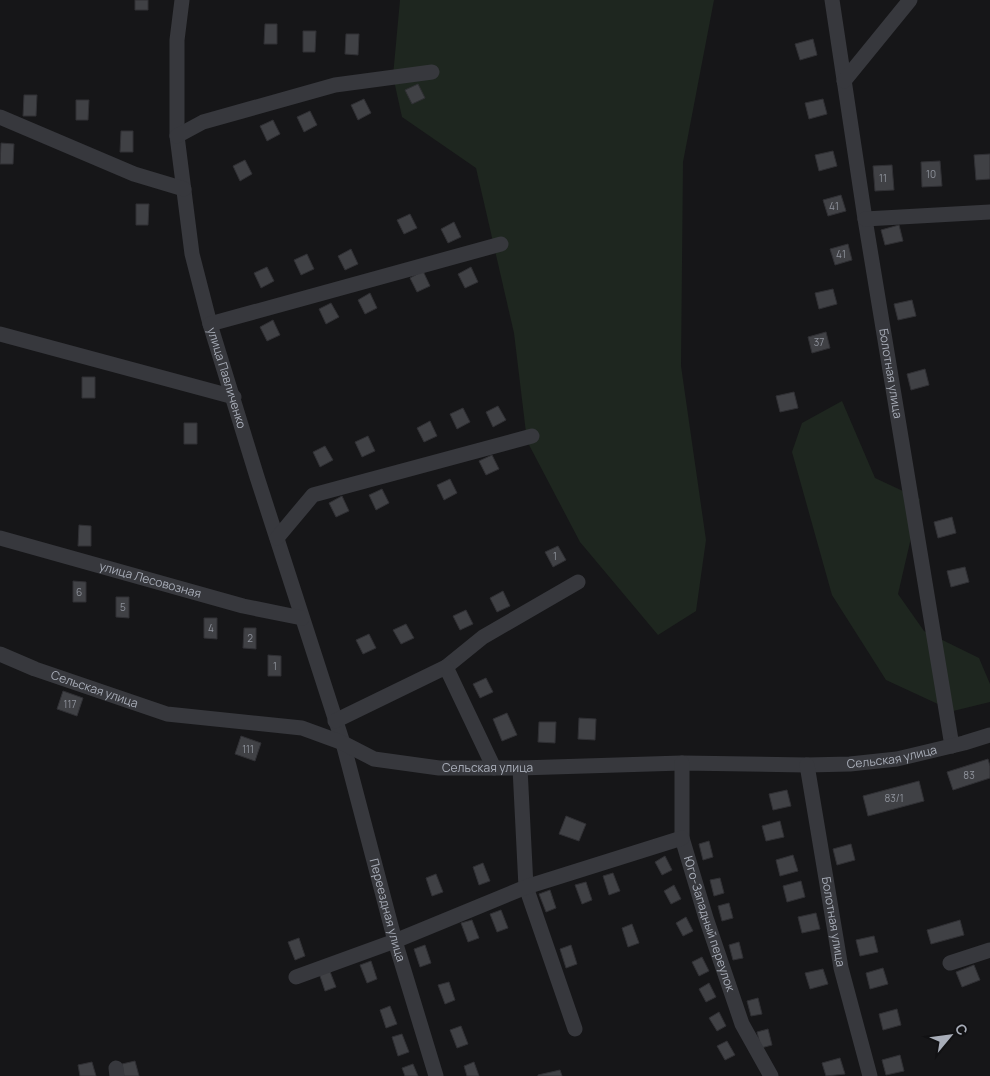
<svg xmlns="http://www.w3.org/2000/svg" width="990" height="1076" font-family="Manrope,sans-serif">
<rect width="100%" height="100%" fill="#161618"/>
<path fill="#1e261f" d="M400,0h314l-31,162 -2,204 25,174 -10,71 -38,24 -78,-93 -53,-101 -13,-108 -38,-165 -74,-51 -9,-41z
M842,401l33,77 45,21 -22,95 26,37 55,27 11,26v18l-37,9 -67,-31 -54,-85 -40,-143 10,-29z"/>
<path fill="#404145" stroke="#303034" d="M135,0h13v10h-13z
M265,24h12v20h-13z
M303,31h13l-1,21h-12z
M346,34h13l-1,21 -13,-1z
M813,39l4,16 -17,5 -5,-16z
M418,84l7,14 -13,6 -7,-14z
M24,95h13l-1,21h-13z
M364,99l7,14 -13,7 -7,-15z
M823,99l4,15 -18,5 -4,-16z
M76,100h13l-1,20h-12z
M310,111l7,14 -13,7 -7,-15z
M273,120l7,14 -13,7 -7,-15z
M121,131h12v21h-13z
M1,143l13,1 -1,20h-13z
M833,151l4,15 -18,5 -4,-16z
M990,154v25l-14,1 -2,-25z
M245,160l7,14 -12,7 -7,-15z
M940,161l2,25 -20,1 -1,-25z
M892,165l2,25 -19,1 -2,-25z
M841,195l5,16 -18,5 -5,-16z
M136,204h13l-1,21h-12z
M410,214l7,14 -13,6 -7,-14z
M454,222l7,15 -13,6 -7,-14z
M899,225l4,16 -18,4 -4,-15z
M848,244l4,16 -17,5 -5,-16z
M351,249l7,15 -13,6 -7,-14z
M307,254l7,15 -13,6 -7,-15z
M267,267l7,14 -13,7 -7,-15z
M471,267l7,15 -13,6 -7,-14z
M423,271l7,15 -13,6 -7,-14z
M833,289l4,15 -18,5 -4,-16z
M370,293l7,15 -12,6 -7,-14z
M912,300l4,16 -18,4 -4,-16z
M331,303l8,14 -13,7 -7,-15z
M273,320l7,15 -13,6 -7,-14z
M826,332l4,16 -18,5 -4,-16z
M925,369l4,16 -18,5 -4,-16z
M82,377h13v21h-13z
M794,392l4,16 -18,4 -4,-16z
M498,406l8,14 -13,7 -7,-15z
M463,408l7,14 -13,7 -7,-15z
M430,421l7,15 -13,6 -7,-14z
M184,423h13v21h-13z
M368,436l7,15 -13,6 -7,-15z
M325,446l8,14 -13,7 -7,-15z
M492,455l7,14 -13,6 -7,-14z
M450,479l7,14 -13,7 -7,-15z
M382,489l7,14 -13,7 -7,-15z
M342,496l7,15 -13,6 -7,-14z
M952,517l4,16 -18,5 -4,-16z
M79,525l12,1v20h-13z
M558,546l8,14 -13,7 -8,-15z
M965,567l4,15 -18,5 -4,-16z
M73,581l13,1v20h-13z
M503,591l7,15 -13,6 -7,-14z
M116,597h13v21l-13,-1z
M466,610l7,14 -13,6 -7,-14z
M204,618h13v21l-13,-1z
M406,624l8,14 -13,6 -8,-14z
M244,628h12v21l-13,-1z
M369,634l7,14 -13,6 -7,-14z
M268,655l13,1v20h-13z
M486,678l7,14 -13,6 -7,-14z
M63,691l20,7 -6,18 -20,-7z
M507,713l10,22 -15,6 -9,-22z
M579,718l17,1 -1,21 -17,-1z
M539,722h17l-1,21 -17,-1z
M241,736l20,7 -6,18 -20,-7z
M988,759l2,7v12l-37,12 -6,-18z
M919,781l5,20 -56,15 -5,-20z
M787,790l4,16 -18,4 -4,-16z
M566,816l20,8 -7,17 -20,-7z
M780,821l4,16 -18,4 -4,-15z
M709,841l4,16 -10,3 -4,-16z
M851,844l4,16 -18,5 -4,-16z
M793,855l5,16 -18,5 -4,-16z
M665,856l7,14 -10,5 -7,-13z
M483,863l7,18 -11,4 -6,-18z
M613,873l7,18 -11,4 -6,-19z
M436,874l7,18 -11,4 -6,-18z
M720,878l4,15 -10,3 -4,-16z
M801,881l4,16 -18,5 -4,-16z
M586,882l6,18 -10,4 -7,-19z
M674,885l7,14 -10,5 -7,-13z
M550,890l6,18 -10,4 -7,-18z
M729,903l4,15 -11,3 -4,-15z
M501,910l7,18 -11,4 -7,-18z
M816,913l4,16 -18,4 -4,-16z
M686,917l7,14 -10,5 -7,-13z
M472,920l7,18 -11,4 -7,-19z
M960,920l4,15 -33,9 -4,-14z
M632,924l7,19 -11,4 -6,-19z
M874,936l4,16 -18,4 -4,-16z
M299,938l6,18 -10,4 -7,-18z
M739,942l4,16 -10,2 -4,-15z
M425,945l6,18 -11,4 -6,-18z
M571,945l6,19 -11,4 -6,-19z
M702,957l7,14 -10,5 -7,-14z
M371,961l6,18 -10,4 -7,-18z
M974,965l6,15 -18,7 -6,-15z
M883,968l5,16 -18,5 -4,-16z
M329,969l7,18 -11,4 -6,-18z
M823,969l5,15 -18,5 -5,-16z
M449,982l6,18 -10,4 -7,-19z
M709,983l7,14 -10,5 -7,-13z
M758,998l4,16 -11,2 -4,-15z
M390,1006l7,18 -11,4 -6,-18z
M897,1009l4,16 -18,5 -4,-16z
M719,1012l7,14 -9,5 -8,-13z
M461,1026l7,18 -11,4 -7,-18z
M768,1029l4,16 -11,3 -4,-16z
M402,1034l7,18 -11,4 -6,-19z
M727,1041l8,14 -10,5 -8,-14z
M900,1055l4,16 -18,4 -4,-15z
M840,1058l5,16 -19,2 -4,-13z
M135,1061l4,15h-15l-2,-12z
M92,1062l4,14h-16l-2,-11z
M474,1062l5,14h-12l-3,-10z
M413,1064l5,12h-13l-3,-8z
M560,1070l2,6h-24v-1z"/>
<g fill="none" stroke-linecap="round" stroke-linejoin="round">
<g stroke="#37383d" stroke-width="15">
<path id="s1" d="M182,0l-5,40v96l15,118 18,70 47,153 86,266 52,198 41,135"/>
<path id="s2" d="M832,0l33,219 87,527"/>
<path d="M844,81l66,-81"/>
<path d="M0,117l134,57 50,15"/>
<path d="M177,136l26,-14 132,-37 97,-13"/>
<path d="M865,219l125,-7"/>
<path d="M210,324l291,-80"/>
<path d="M0,334l234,63"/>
<path id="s3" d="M0,538l243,68 59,12"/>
<path d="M277,538l36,-43 219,-59"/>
<path id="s4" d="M0,654l35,15 132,45 135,14 41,15 31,16 65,9h81l162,-5 125,2 43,-1 47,-5 67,-16 26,-8"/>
<path d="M446,667l37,-30 95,-55"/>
<path d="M335,721l111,-54 48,101"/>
<path id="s5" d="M682,763v75l24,80 36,106 29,52"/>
<path id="s6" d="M807,765l34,203 29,108"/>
<path d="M520,768l6,119 49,142"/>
<path d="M950,963l40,-13"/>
<path d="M296,977l99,-36 131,-54 156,-49"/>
<path d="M116,1068l1,8"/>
</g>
</g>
<g text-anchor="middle" stroke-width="5" stroke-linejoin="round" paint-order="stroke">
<g font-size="10" fill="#8e929b">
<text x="931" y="178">10</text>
<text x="883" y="182">11</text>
<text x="834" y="210">41</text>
<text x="841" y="258">41</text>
<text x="819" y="346">37</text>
<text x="555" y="560">1</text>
<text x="79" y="596">6</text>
<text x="123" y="611">5</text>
<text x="211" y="632">4</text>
<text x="250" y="642">2</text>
<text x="275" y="670">1</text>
<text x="70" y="708">117</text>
<text x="248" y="753">111</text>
<text x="969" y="779">83</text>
<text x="894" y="802">83/1</text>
</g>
<g font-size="12" fill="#a8adb8" stroke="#111113">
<text dy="4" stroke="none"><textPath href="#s2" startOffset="378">Болотная улица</textPath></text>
<text dy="4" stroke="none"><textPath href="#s1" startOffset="384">улица Павличенко</textPath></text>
<text dy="4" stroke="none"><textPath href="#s3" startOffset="156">улица Лесовозная</textPath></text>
<text dy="4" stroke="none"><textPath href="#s4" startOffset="101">Сельская улица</textPath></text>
<text dy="4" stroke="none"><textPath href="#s4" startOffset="911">Сельская улица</textPath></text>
<text dy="4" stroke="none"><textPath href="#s4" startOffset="506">Сельская улица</textPath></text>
<text dy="4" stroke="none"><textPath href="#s1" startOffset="940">Переездная улица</textPath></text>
<text dy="4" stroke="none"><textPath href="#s6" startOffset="159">Болотная улица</textPath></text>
<text dy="4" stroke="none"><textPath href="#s5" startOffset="165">Юго-Западный переулок</textPath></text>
</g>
</g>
<g transform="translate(950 1036) rotate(61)" stroke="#111113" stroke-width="4" paint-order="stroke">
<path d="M0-4L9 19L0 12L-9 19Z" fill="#a8adb8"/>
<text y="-8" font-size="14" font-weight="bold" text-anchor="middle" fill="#a8adb8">С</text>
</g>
</svg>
